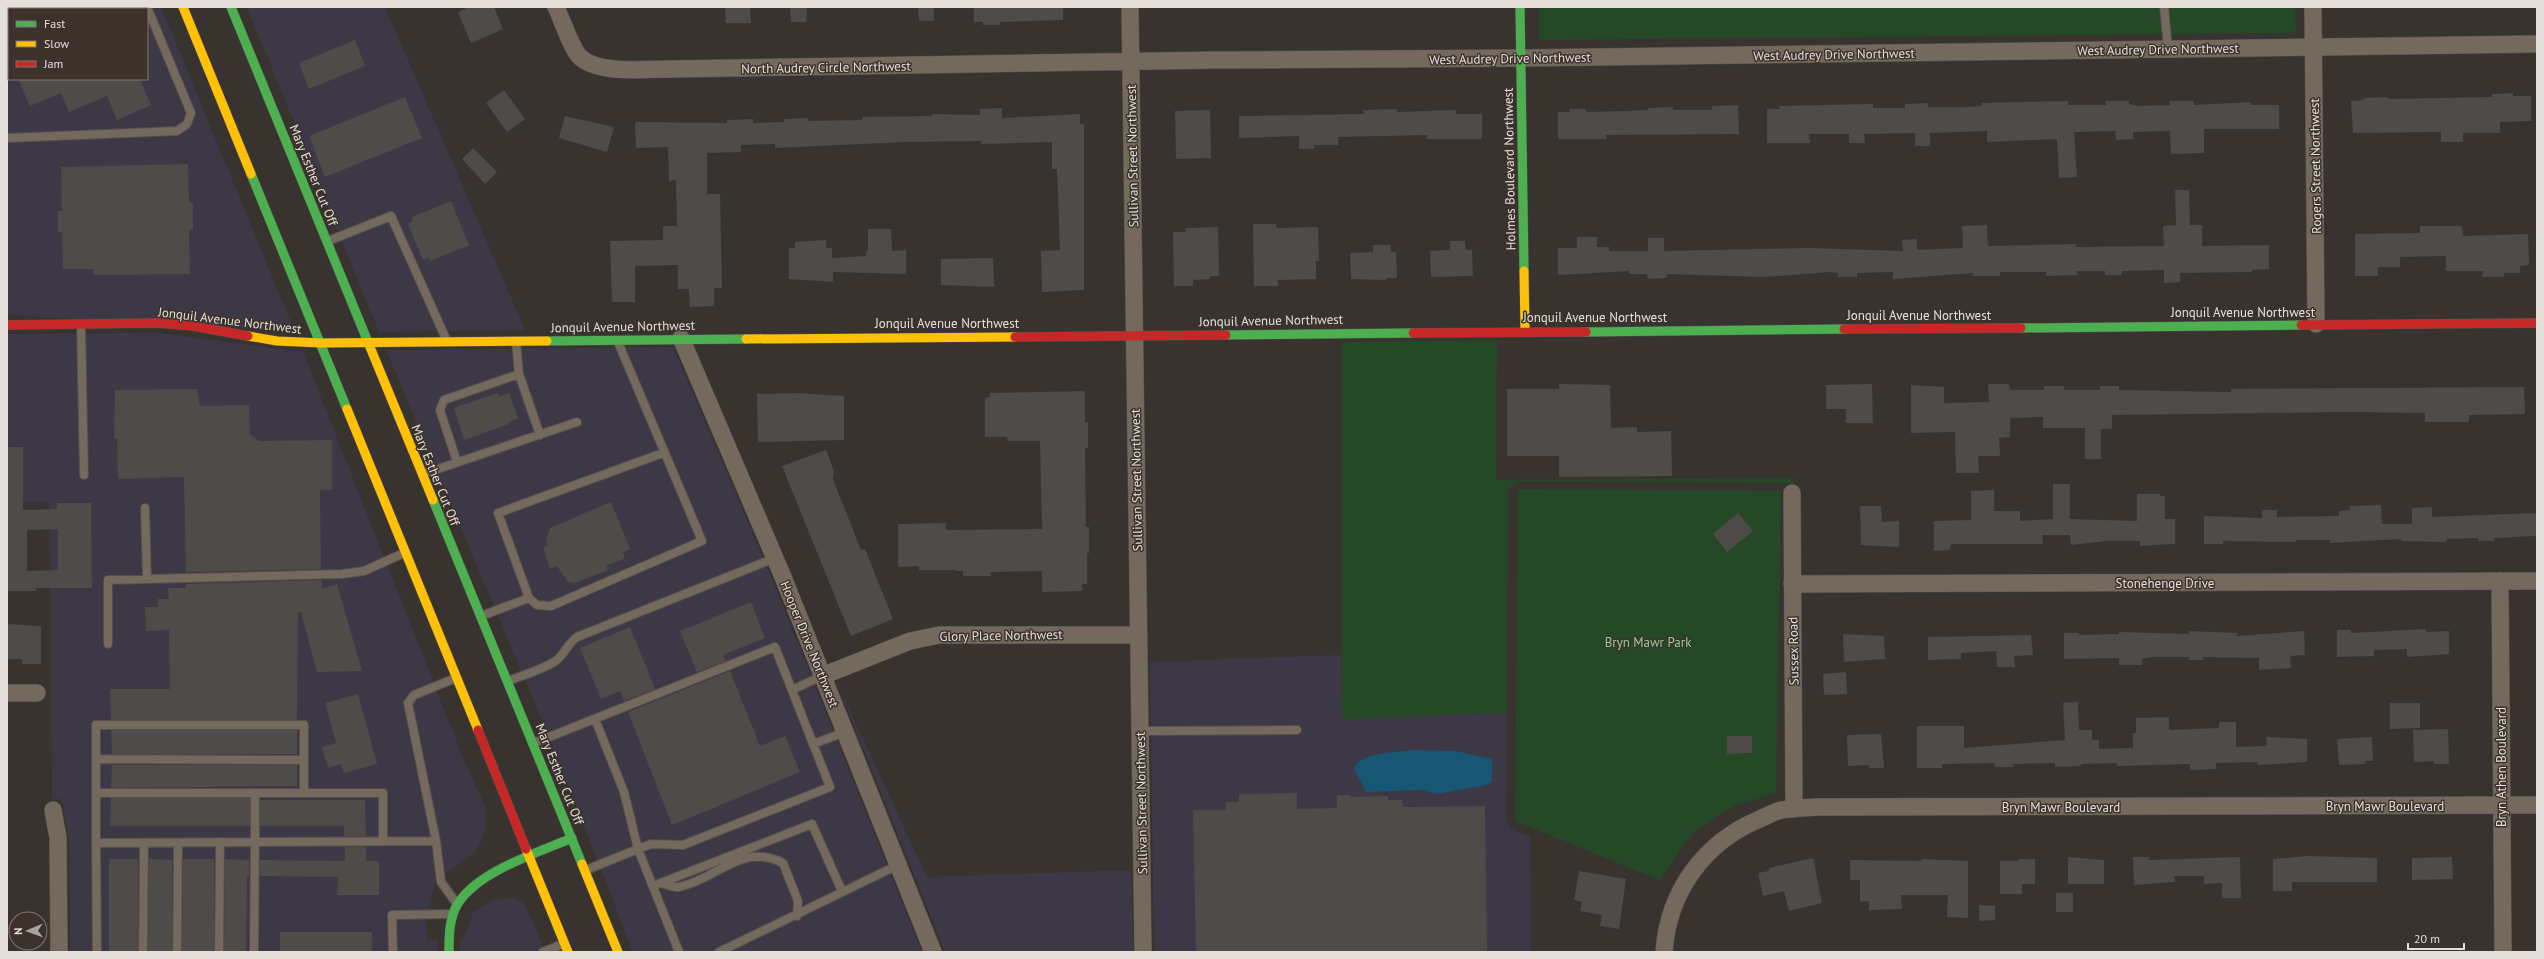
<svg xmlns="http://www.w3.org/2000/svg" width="2544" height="959" font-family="'PT Sans',sans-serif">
<rect width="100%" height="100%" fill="#38332f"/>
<path fill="#3d3846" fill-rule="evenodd" d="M7,7h154l134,325 -288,-17zM9,9h138v70h-138z
M247,7h138l140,323 -146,2z
M157,333l146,19 161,408 22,48v22l-11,22 -39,28 -10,37 1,24 11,-1v12h-368l-1,-114 -7,-39 -10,1 -3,-298h-42v-168z
M673,347l100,234 149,371h-289l-81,-208 -166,-394z
M1341,655l1,65 165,-8 -1,109 5,8 19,8 1,115h-377l-4,-290z
M836,681l91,196 204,-7 2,82h-188z
M513,898l11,5 22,49h-86v-14l4,-1 9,-25 20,-12z"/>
<path fill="#254826" d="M1539,7h756l1,26 -757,7z
M1497,340l-1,140 297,-2v5l-275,-2 -10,8 -1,223 -165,8v-378z
M1518,489l263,2 -5,302 -44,14 -38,25 -35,48 -144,-59z"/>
<path fill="#175774" d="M1412,750l43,1 37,8v22l-5,4 -51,9 -14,-4 -56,2 -12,-23c6,-18 43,-16 58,-19z"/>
<path fill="#4f4b48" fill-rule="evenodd" d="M469,7h25l9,22 -32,14 -13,-31z
M725,7h25l1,16h-25z
M790,7h17l-1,15h-15z
M918,7h16v14h-15z
M974,7h89v13l-63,2v3h-17v-3h-9z
M355,40l10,26 -56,23 -10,-26z
M18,79h122l11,26 -34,15 -10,-24 -38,16 -8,-19 -31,13z
M504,90l21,29 -18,13 -21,-29z
M2513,93v3h18v25l-31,1v11h-37v9h-22v-10l-88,1 -2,-32 13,-1 -1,-2 25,-1 1,2 103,-2v-3z
M405,97l17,41 -97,39 -16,-41z
M2068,101v4h38v-4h23v3l9,2 32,-1v-4h24v4l57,-3v3h28v24h-75v24l-33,1 -1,-23 -37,1v7l-17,1 -1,-9 -41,1 3,45 -18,1 -2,-39 -70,3v-11l-57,2v13h-15v-13l-51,1 1,9h-16v-9h-40l1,9h-43v-34h13l-1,-3 94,-2v4h32v-4l23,-1v4h37l17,-1v-3z
M1738,105l1,29 -133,1v4h-48v-27h12v-3h16v3l41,-1 21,-1v-2l25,-1v3h39v-4z
M1002,108v10l78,-4v10h4v166l-42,2 -1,-41 19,-1 -3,-81h-5v-27l-71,2v-3l-76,1 -130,6v-4l-34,1v7l-34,1v41h13l2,94h-8v18l-24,1 -1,-18h-11v-24l-43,1v36h-23l-2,-61 53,-1v-14h14l-1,-46 -7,1 -1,-34 -32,1 -1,-26 92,1v-3l26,-1v4l31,-1v-3l24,-1v3l54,-1v-3l70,-1v-2l48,1v-6z
M1397,109v3l59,-2v4h26v25h-55v-4l-89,2v8h-24v4h-15v-13l-60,2v-22l125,-2 -1,-4z
M1210,110l1,48 -35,1 -1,-48z
M565,116l49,11 -7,25 -48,-14z
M473,148l24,24 -12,12 -23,-25z
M188,164l1,39h4v27h-4l1,44 -97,1v-6h-30l-1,-37h-4v-21h4l-1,-44z
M2175,190h14l1,35h12v21l67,-1v24l-17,1v2l-72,1v9l-16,1v-13l-42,1v4h-17v-4h-28v4l-31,1v-4h-46v4h-27v-3l-80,6v-7l-36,1v4h-19v-4l-8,-1 -66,5 -97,-3 -1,4 -18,1 -1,-5h-18v-3l-71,4v-27h19v-11h20v10h12v4h39v-13h16v13l144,-3 95,3 -1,-11 15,-1v11l46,-2 -1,-22 25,-1 1,21 88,-2v3l88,-1 -1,-20 13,-1z
M451,201l18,44 -39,16 -2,-4 -5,3 -15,-36 5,-3 -1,-4z
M1253,224h23l1,4 41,-1 1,34h-3v18l-38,1v6h-24z
M2420,226h42l1,10 65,-2 1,31 -9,1v7h-16v4h-22l1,-6h-37v-15l-46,1v10h-22v9h-23v-42l65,-1z
M1218,227l1,49h-9v3l-17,1v6h-19l-1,-54h13l-1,-4z
M868,229h23l1,22 14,-1v24l-73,-2v10l-44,-3v-31h6v-6l31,-2v8h6v10l34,-2v-5h2z
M1450,241h15l1,9h6l1,26 -42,1 -1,-26 20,-1z
M1373,245h17l1,7h5l1,26h-11v2l-35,-1 -1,-26 23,-1z
M993,258l1,29 -53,-2v-26z
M1559,384l51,1 1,43 26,-1v5l34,-1 1,45 -113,1v-21h-52v-67h52z
M1872,384l1,39h-27v-14h-20v-24z
M1988,384h21l1,6h34v-4h20v4h36v-4h19v4l112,2v-3l293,-2 1,27 -56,1v7h-44v-9l-75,-1 -238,3v14h-11v30h-16v-31h-42v-11l-33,1v19l-11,1 1,18h-22l1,17h-23l-1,-41 -44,1v-48l33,2v16l45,-1z
M197,389l3,17 49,-1 1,29 9,7 73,-1v50h-12l1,79 -135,3 -2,-95 -66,2 -1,-40h-3l1,-49z
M1085,391v31h3v26h-3l1,79h3v26h-2v31h-5v7l-40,1v-21l-52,1 1,4h-28v-5h-7v-1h-37v-4l-21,1v-43l48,-1v7l96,-1 -2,-88h-32l-1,-4h-22v-39l5,-1v-4z
M498,393l1,3 10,-3 9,25 -10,4 1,2 -45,16 -10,-32z
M797,393l47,3v44l-86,2 -1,-48z
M7,447h16v63l34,-1v-6h34l1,85h-56v3h-29zM58,529v41l-31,1v-41z
M826,450l8,21 -1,8 28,71 4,-1 28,70 -42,17 -69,-170z
M2053,484h17v35l67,2v-27h23v2h5v23h10v25l-35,2v-5h-34l-35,4 -1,-10h-28l1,9h-92l-1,6 -16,1v-30l37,-1v-29l23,-1v21h26v10l33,-2z
M611,502l19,47 -7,3 2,6 -19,8 2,4 -33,13 -7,-1 -11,-16 -7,2 -7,-20 5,-2 -2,-5 4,-13z
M2381,505l1,19h30v-16l20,-1v10l105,-4v23l-43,2v3h-16v-3l-31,1 -1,3 -45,-1v-2l-71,4v-3h-34l1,2 -74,-1v3h-19v-28l58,2v-8h15v7l62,-1v-5l11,-1v-4z
M1860,506h21l1,16 17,-1v26l-38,-2z
M1738,513l15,18 -26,21 -14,-18z
M322,580v9l15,-5 25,87 -45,1 -16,-60h-3l-1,108h-186l-1,-31h60l-1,-59 -23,1 -1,-24h13v-8h11l-1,-11h18v-4z
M751,602l14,36 -42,17 3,6 -29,11 -17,-41z
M7,624l34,2v38h-19v-5h-15z
M630,627l25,62 -31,12 -4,-10 -19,8 -21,-51z
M2426,629v3l23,-1v23l-42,3v-8l-33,1v6l-37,1v-27h14v3z
M2189,631l48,2v3l67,-5 1,24 -15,1 1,12 -32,2v-12l-56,-1v3h-14v-3h-37l-10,2v6h-23v-7l-55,1v-26h15v2l40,-1v-2l70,2z
M1843,634l41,2 1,23 -41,3z
M2031,635l2,20 -19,1 1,11h-18l-1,-16 -35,2v6l-33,1v-23z
M730,671l30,75 25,-10 15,36 -128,53 -44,-113z
M1846,672l1,22 -23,1 -1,-21z
M358,694l19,70 -33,9 -3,-9 -13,4 -6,-21 14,-4 -11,-40z
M2078,702l1,28h13v10h7v9l34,-1v-15h3v-15l33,-1v13l50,-2v-6h17v25l31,-1 -1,-9 41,2v23l-49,3 -1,-3 -41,1v6l-26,1v-6l-73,2v-3l-36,1v2l-26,1v-4l-42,1v3h-18l-1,-4 -52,1v4h-25v-42h47v22l101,-8 -2,-37z
M2390,703h30v25l-30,1z
M2448,729l1,35h-15v-3l-20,1 -1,-32z
M111,730h186v24h-185z
M1881,734l3,34h-15v-3l-21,1 -1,-31z
M1727,736h25v17l-25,1z
M2372,737l1,24h-8v3l-26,1 -2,-26z
M112,765h185v21l-186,2z
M1297,793v16l40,-1v-13h14v2l37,-1v4h14l1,7 82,-1 2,146h-291l-3,-142h33v-8h13v-8z
M111,798h139v28h-140z
M260,800h105l1,36h-22v-10h-84z
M345,847h21v14h13v34h-42l1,-18 -78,-1v-16l85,1z
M2308,856l69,2v24h-85v9h-19v-32z
M2068,857l36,3v24h-36z
M2133,857h16v3l91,-3 1,41h-19v-15l-18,1v-8h-30l1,6 -41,3z
M2452,857l1,22 -41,1v-22z
M1813,858l9,45 -33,8 -5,-20 -21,5 -5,-23 11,-2v-3z
M109,859h29v93h-29z
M149,859l23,1v92h-24z
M185,859h29v93h-32l1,-92z
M225,859l24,1v16h-2l-1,76h-22z
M1921,859l47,2v57l-21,-1 1,-22h-47l1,14 -33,1v-9l-9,1v-22h-10v-20l71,1z
M2019,859h16v25h-13v10h-22v-33h18z
M1579,871l47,8 -7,50 -19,-3 2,-11 -22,-4 2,-9 -8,-2z
M2056,893h17v19h-17z
M1979,905l16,1v14l-16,1z
M280,932h92v20h-92z"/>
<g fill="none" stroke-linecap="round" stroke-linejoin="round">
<g stroke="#534f4b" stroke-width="10">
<path id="lane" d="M2164,7l4,41
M69,9l5,-2
M7,33l2,-1
M7,138l170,-7 10,-7 4,-11 -44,-106
M328,241l63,-25 55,123
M81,325l3,150
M516,341l3,33
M618,342l84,199 -151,65 -14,-1 -8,-7 -31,-85 165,-60
M457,462l-17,-52 4,-10 75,-26 21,61
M423,474l154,-52
M145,508l2,71
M481,616l48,-18
M108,644v-64l234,-6 22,-3 40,-18
M456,678l-42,17 -6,8 28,138 5,41 16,22
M508,681c15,-6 33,-11 46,-19 10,-6 13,-18 23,-25l198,-79
M792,690l30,-14
M1140,731l157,-1
M534,743l241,-96 55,140 -147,58 -32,-1 -13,5 -14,-57 -29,-73
M813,744l32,-12
M96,759l208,1
M96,793h208
M96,843v-118h208v68h79v49
M586,870l52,-21 41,103
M661,883c5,1 13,5 18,4 39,-8 62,-45 104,-24l15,38 -1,15
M653,886l159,-62 30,67
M97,952l-1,-109 159,-1v-49
M143,952l1,-109
M177,952l1,-109
M219,952l1,-110
M254,952l1,-110 181,-1
M393,952l-1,-37 61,-1
M543,952l20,-8
M719,952l179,-87"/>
</g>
<g stroke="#534f4b" stroke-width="18">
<path id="street" d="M556,7c7,15 13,35 22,48 17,20 68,14 93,14l547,-9 303,-2 1016,-14
M1130,7l13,945
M2313,7l3,317
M681,338l102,239 150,375
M1792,493l2,316
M2500,581l3,371
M1792,584l745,-3
M822,676l88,-35 29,-6h200
M7,693h30
M53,810l5,28 1,114
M1664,952c4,-60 40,-110 96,-133 7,-3 15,-8 22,-9 11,-2 23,-2 34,-3l721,-2"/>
</g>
<g stroke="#534f4b" stroke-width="10">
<path id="fast" d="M231,7l139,340
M1520,7l4,264
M251,174l96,235
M2021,328l280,-3
M1586,332l258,-3
M1226,335l187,-2
M547,341l199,-2
M433,500l149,364
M449,952c0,-14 0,-29 6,-43 17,-36 82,-56 117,-71"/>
</g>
<g stroke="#534f4b" stroke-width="10">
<path id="slow" d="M183,7l68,167
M1524,271l1,59
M248,336l29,5 44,2 226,-2
M746,339l269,-2
M370,347l63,153
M347,409l131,321
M526,849l42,103
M582,864l36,88"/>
</g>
<g stroke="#534f4b" stroke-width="10">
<path id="jam" d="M7,325l151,-2 35,3 55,10
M2301,325l236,-2
M1844,329l177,-1
M1413,333l173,-1
M1015,337l211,-2
M478,730l48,119"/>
</g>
<use href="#lane" stroke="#73695d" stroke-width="8"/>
<use href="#street" stroke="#73695d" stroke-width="17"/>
<use href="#fast" stroke="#4caf50" stroke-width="9"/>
<use href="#slow" stroke="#ffc107" stroke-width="9"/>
<use href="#jam" stroke="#c62828" stroke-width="9"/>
</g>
<g text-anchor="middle" stroke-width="3" stroke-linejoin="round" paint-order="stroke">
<g font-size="13" fill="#e5dfdb" stroke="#3c322b">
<text transform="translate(2158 49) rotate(-1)" y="5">West Audrey Drive Northwest</text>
<text transform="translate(1834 54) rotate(-1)" y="5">West Audrey Drive Northwest</text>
<text transform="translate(1510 58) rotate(-1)" y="5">West Audrey Drive Northwest</text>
<text transform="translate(826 67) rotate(-1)" y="5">North Audrey Circle Northwest</text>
<text transform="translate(1132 156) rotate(-91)" y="5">Sullivan Street Northwest</text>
<text transform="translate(2315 166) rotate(-91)" y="5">Rogers Street Northwest</text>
<text transform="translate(1509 169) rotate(-91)" y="5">Holmes Boulevard Northwest</text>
<text transform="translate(314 175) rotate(68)" y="5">Mary Esther Cut Off</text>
<text x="2243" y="317">Jonquil Avenue Northwest</text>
<text x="1919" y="320">Jonquil Avenue Northwest</text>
<text x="1595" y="322">Jonquil Avenue Northwest</text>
<text transform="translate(230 320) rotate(7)" y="5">Jonquil Avenue Northwest</text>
<text transform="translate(1271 320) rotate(-1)" y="5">Jonquil Avenue Northwest</text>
<text x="947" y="328">Jonquil Avenue Northwest</text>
<text transform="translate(623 326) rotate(-1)" y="5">Jonquil Avenue Northwest</text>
<text transform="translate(436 475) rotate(68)" y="5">Mary Esther Cut Off</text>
<text transform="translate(1136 480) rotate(-91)" y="5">Sullivan Street Northwest</text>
<text x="2165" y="588">Stonehenge Drive</text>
<text transform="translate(1001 635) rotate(-1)" y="5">Glory Place Northwest</text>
<text transform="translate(810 644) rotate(68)" y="5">Hooper Drive Northwest</text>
<text transform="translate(1793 651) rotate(-91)" y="5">Sussex Road</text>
<text transform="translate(2501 767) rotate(-90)" y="5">Bryn Athen Boulevard</text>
<text transform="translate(560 774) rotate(68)" y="5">Mary Esther Cut Off</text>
<text transform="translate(1141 803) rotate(-91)" y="5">Sullivan Street Northwest</text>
<text x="2385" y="811">Bryn Mawr Boulevard</text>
<text x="2061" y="812">Bryn Mawr Boulevard</text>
</g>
<g font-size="13" fill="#8fd391" stroke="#3c322b">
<text x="1648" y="647">Bryn Mawr Park</text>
</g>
</g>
<rect width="2544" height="959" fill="none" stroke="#e5dfdb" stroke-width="16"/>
<rect x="8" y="8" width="140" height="72" fill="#3c322b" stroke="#807771"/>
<rect x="16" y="21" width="20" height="6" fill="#4caf50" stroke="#807771"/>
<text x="44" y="28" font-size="12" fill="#e5dfdb">Fast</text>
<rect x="16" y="41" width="20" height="6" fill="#ffc107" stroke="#807771"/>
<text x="44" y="48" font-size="12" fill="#e5dfdb">Slow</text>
<rect x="16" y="61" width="20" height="6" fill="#c62828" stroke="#807771"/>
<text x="44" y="68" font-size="12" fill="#e5dfdb">Jam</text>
<g transform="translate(28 931) rotate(268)"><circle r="19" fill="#3c322b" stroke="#807771"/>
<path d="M0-3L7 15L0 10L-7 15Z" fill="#a8a39f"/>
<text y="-6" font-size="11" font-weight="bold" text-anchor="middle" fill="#e5dfdb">N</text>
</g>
<path d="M2408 943v6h56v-6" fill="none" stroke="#e5dfdb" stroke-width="2"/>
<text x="2414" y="943" font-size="12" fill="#e5dfdb" stroke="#3c322b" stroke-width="3" paint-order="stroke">20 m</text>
</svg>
